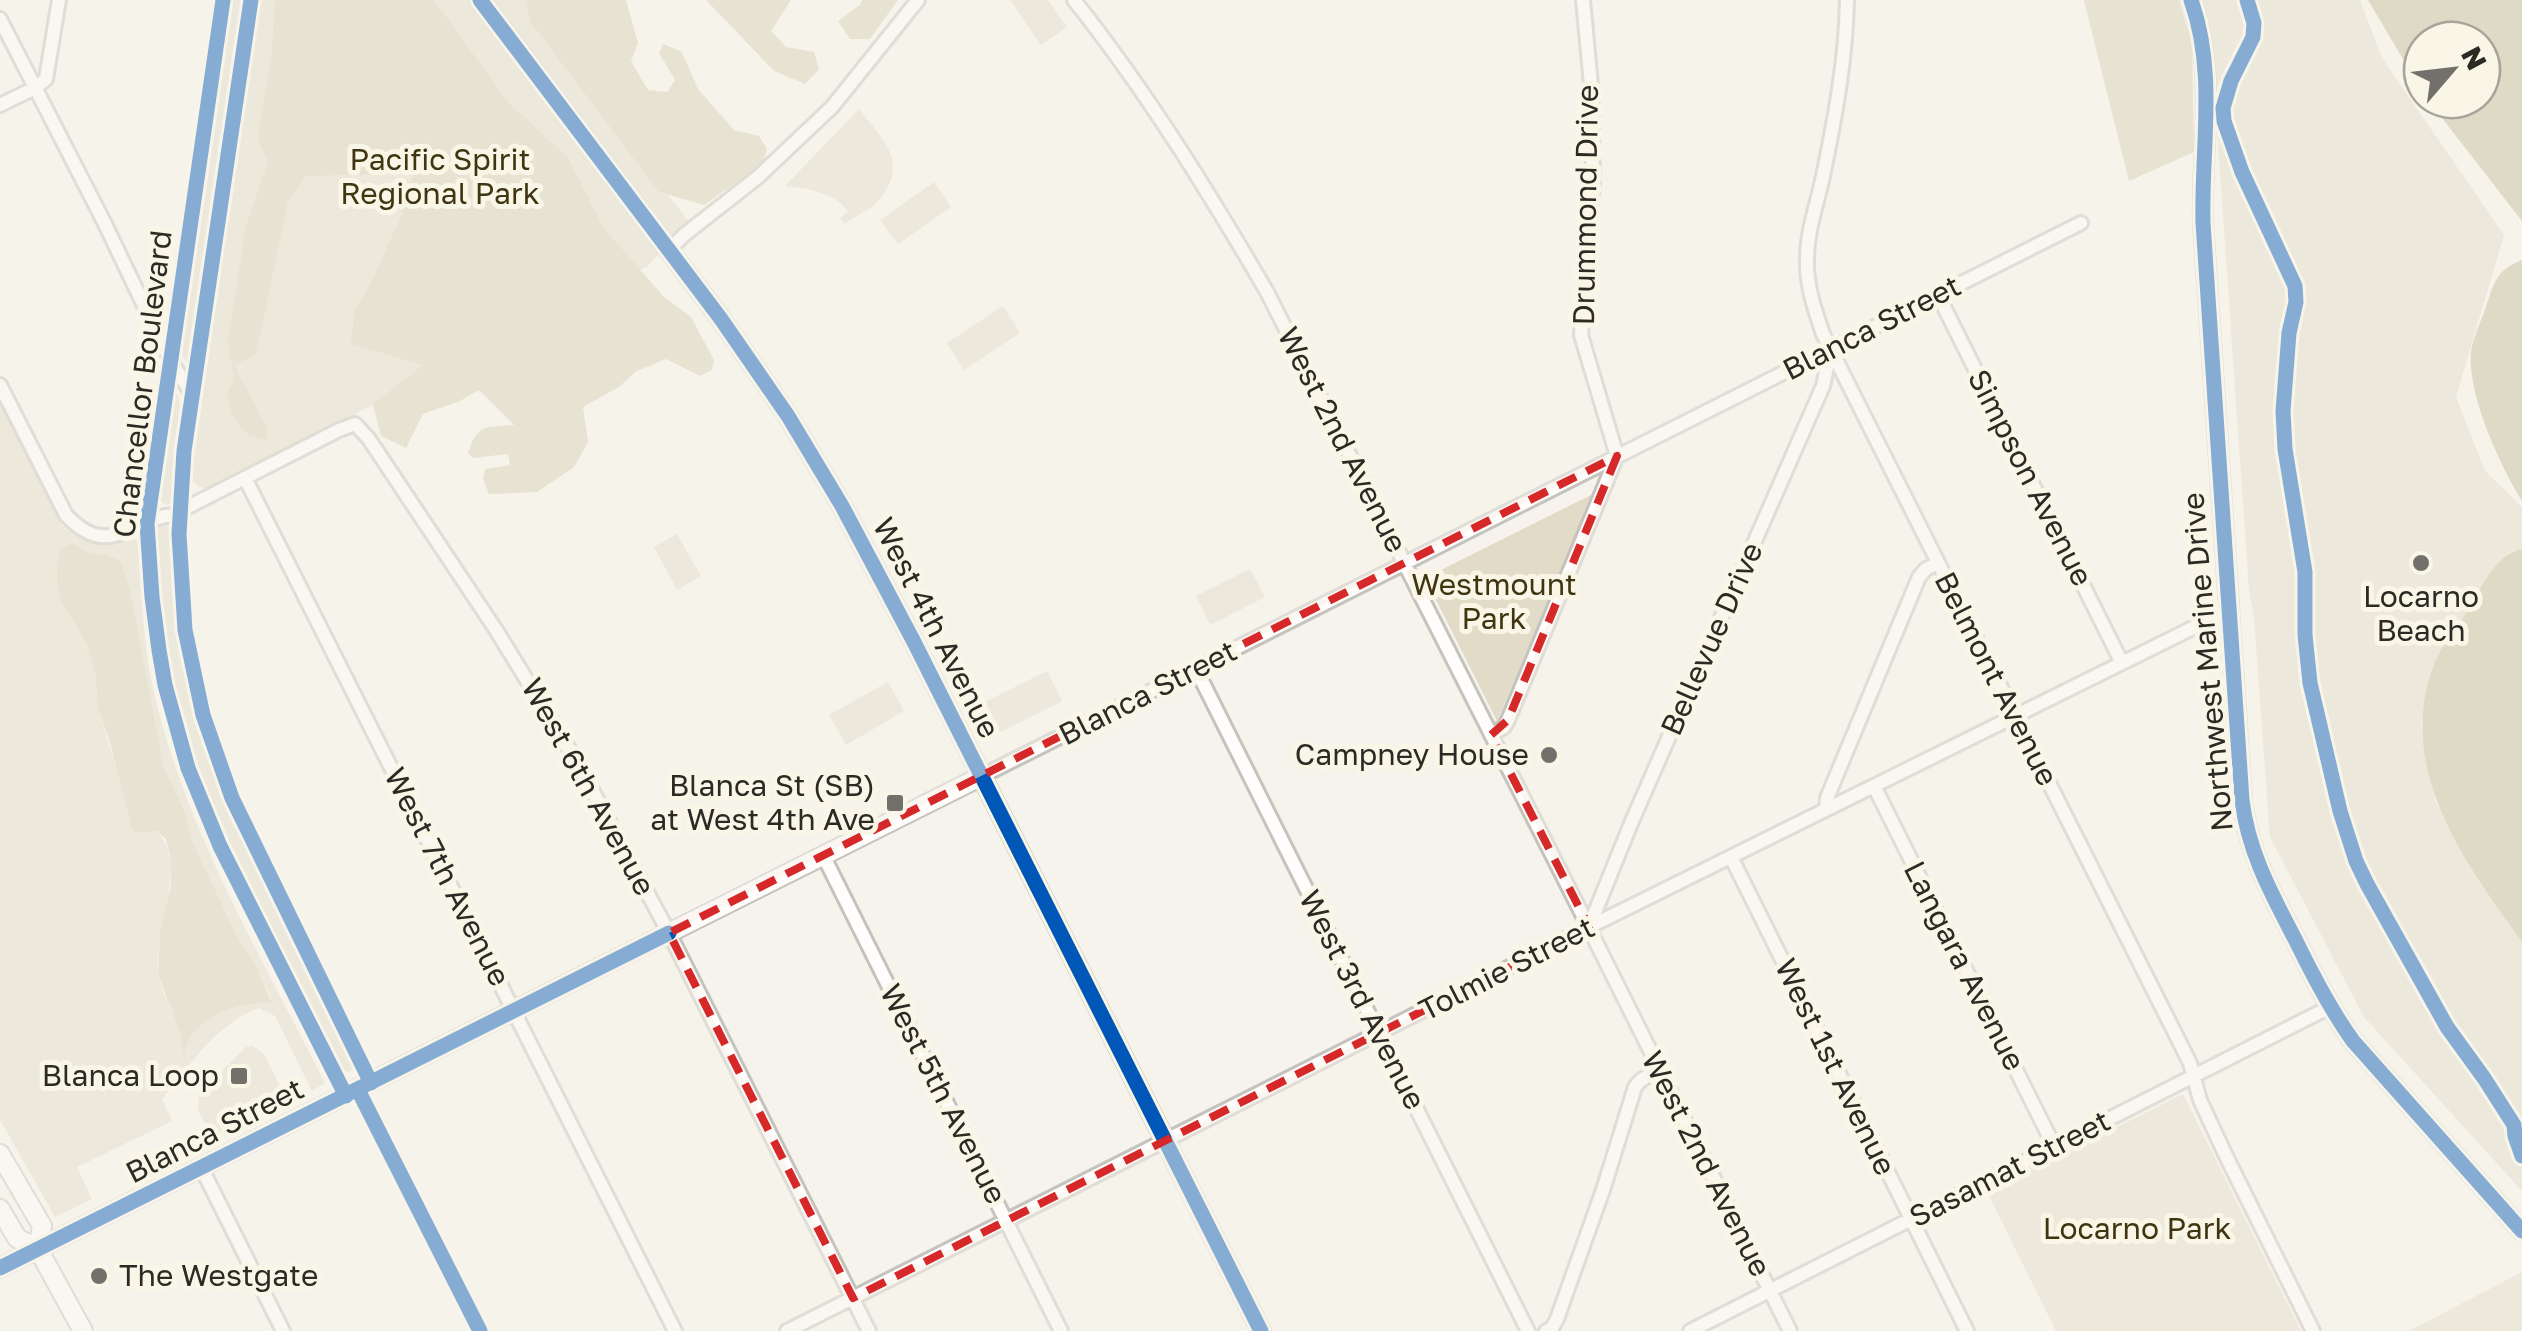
<svg xmlns="http://www.w3.org/2000/svg" width="2522" height="1331" font-family="'Golos Text',sans-serif">
<rect width="100%" height="100%" fill="#f5f3eb"/>
<path fill="#e1dbc7" fill-rule="evenodd" d="M232,0h12l-39,269 -18,94 -8,-13z
M259,0h16l-1,4 3,-4h267l-11,15 155,206 -40,45 -440,222 -9,-1 -8,-7z
M1010,0h38l19,27 -26,18z
M2199,0h161l22,58 122,177 -48,162 29,74 37,36v42l-11,2 -19,19 -60,97 -11,58 14,75 26,51 61,91v249l-158,-174 -94,-180 -16,-219 -5,-28 -31,-447 -12,-112z
M859,109c24,31 52,54 19,92 -8,9 -23,15 -34,23l-4,-6 8,-7c-16,-20 -39,-22 -63,-25z
M934,182l17,25 -53,37 -18,-24z
M1003,306l17,27 -56,37 -17,-27z
M178,394l3,13 -8,95 -6,3 -8,-5v-10l12,-90z
M0,401l62,124c21,20 45,24 72,14l4,3c3,50 5,101 16,151 32,138 108,265 171,390l-13,8 -37,-75 -16,-8c-43,16 -69,57 -97,91l10,22 -95,46 15,32 -37,18 -55,-97zM73,543l19,11 15,1 14,6 9,28 34,178 19,41 10,35 42,89 21,33 15,32v6c-26,-1 -69,9 -82,35 -2,5 -3,11 -4,17 -2,-7 -3,-16 -5,-23 -6,-19 -19,-39 -22,-59 -4,-40 32,-115 -3,-142l-18,2 -39,-124 -3,-37 -8,-28 -25,-40z
M1597,492l-100,229 -72,-143z
M161,524l7,1 5,16 8,100 8,41 31,105 116,238 18,43 -6,4 -6,-3 -13,-21c-74,-152 -160,-291 -171,-464 -1,-17 -6,-45 3,-60z
M677,534l24,42 -24,14 -23,-43z
M1250,569l15,28 -55,28 -14,-29z
M1047,671l15,30 -62,31 -15,-30z
M888,682l16,29 -58,34 -17,-30z
M252,1046c12,5 15,13 20,24 2,5 6,10 7,15 6,26 -41,40 -60,49l-8,-1 -13,-22 1,-17 47,-47z
M2183,1094l118,237h-245l-69,-139z
M2522,1272v59h-113z"/>
<path fill="#d6d0b3" d="M275,0h159l75,103 59,55 35,69 61,70 27,20 23,43 -2,10 -12,6 -34,-17 -31,13 -16,15 -36,20 5,35 -14,25 -37,25 -48,2 -6,-16 2,-9 25,-4 -2,-11 -35,4 -5,-5c10,-33 21,-25 46,-28l-35,-35 -19,11 -37,13 -17,34 -25,-12 -8,-32 50,-39 -72,-21 4,-35 16,-26 31,-69 12,-41 -109,3 -17,25 -32,154 -22,10 33,63 -1,12 -18,-5 -16,-20 -5,-20 7,-16 -6,-37 18,-116 22,-64 -10,-24 14,-88z
M526,0h100l12,43 -7,18 17,29 19,2 8,-12 -16,-27 4,-9 19,8 16,37 36,41 25,6 8,13 -5,16 -58,40 -45,-13 -129,-171z
M706,0h85l-20,31 15,16 28,5 5,17 -14,15 -31,-13z
M862,0h36l-28,39h-20l-12,-18 22,-16z
M2084,0h95l13,45 2,107 -65,29z
M73,543l19,11 15,1 14,6 9,28 34,178 19,41 10,35 42,89 21,33 16,38c-27,-1 -64,8 -80,32 -5,6 -6,15 -8,23l-3,-23 -23,-60 2,-43 11,-46 -1,-30 -4,-17 -10,-8 -19,2 -5,-5 -23,-89 -11,-30 -3,-37 -8,-28 -25,-40 -5,-21v-17l4,-17z"/>
<path fill="#c3bc99" d="M2368,0h154v221l-94,-121h54v-60h-60v51z
M2522,260v241c-22,-35 -55,-107 -51,-149 2,-14 10,-31 15,-45 8,-24 10,-37 36,-47z
M2522,549v393c-57,-80 -125,-169 -90,-273 7,-20 24,-41 36,-59 13,-21 28,-57 54,-61z"/>
<g fill="none" stroke-linecap="round" stroke-linejoin="round">
<g stroke="#c5c3bd" stroke-width="18">
<path id="street" d="M223,0l-76,524 5,73 7,53 6,35 23,83 32,78 126,250
M251,0l-67,451 -5,83 6,96 18,85 29,83 139,285
M1074,0c73,92 134,191 193,292l316,624 207,415
M1847,0c-1,59 -12,118 -24,176 -6,28 -16,55 -16,83 -1,27 8,51 16,75l367,729 10,37 26,56 87,175
M0,19l105,205 64,134 22,35
M0,105l35,-17 11,-9 13,-79
M669,250l15,-15 74,-58 74,-70 86,-107
M1938,295l183,366
M0,385l66,130c43,46 64,4 106,0l167,-85 16,-6 14,15 127,191 81,132 92,171 200,398
M245,478l430,853
M1196,669l332,662
M1491,735l13,-8 4,-7 109,-264 -36,-121 12,-153 -2,-97 -8,-85
M982,776l1099,-553
M1874,786l180,360
M1826,809l1,-11 92,-221 7,-8 12,-6
M824,857l237,474
M1731,857l236,474
M1589,927l43,-106 191,-435 8,-37
M358,1090l122,241
M202,1169l81,162
M787,1331l802,-404 640,-317
M1546,1331l6,-3 5,-9 46,-129 32,-103 5,-6 18,-12
M1690,1331l640,-324"/>
</g>
<g stroke="#c5c3bd" stroke-width="22">
<path id="secondary" d="M480,0l241,319 67,97 54,90 72,136 347,689
M2191,0c26,73 10,148 12,223l39,577c6,51 29,93 53,139 17,35 35,70 58,102l169,190
M0,1154l42,72 -4,23
M0,1209l17,29 21,11
M38,1249l45,82
M0,1268l982,-492"/>
</g>
<use href="#street" stroke="#fefdfc" stroke-width="12"/>
<use href="#secondary" stroke="#fefdfc" stroke-width="18"/>
<g stroke="#f9f6e7" stroke-width="21">
<path id="cycleway" d="M223,0l-76,524 5,73 7,53 6,35 23,83 32,78 126,250
M251,0l-67,451 -5,83 6,96 18,85 29,83 139,285
M480,0l241,319 67,97 54,90 72,136 347,689
M2191,0c26,73 10,148 12,223l39,577c6,51 29,93 53,139 17,35 35,70 58,102l169,190
M2247,0l7,23 -1,14 -22,44 -8,27 1,13 18,51 53,114 1,16 -7,31 -6,78 2,38 20,123v63l5,48 30,128 16,50 11,23 80,143 37,51 30,47 1,11 7,20
M358,1090l122,241
M0,1268l669,-335"/>
</g>
<use href="#cycleway" stroke="#0057b8" stroke-width="15"/>
</g>
<path d="M0 0H2522V1331H0ZM1617,456l-109,264 -17,15 98,192 -736,371 -184,-365z" fill="#f5f3eb" fill-opacity=".55" fill-rule="evenodd"/>
<path fill="none" stroke="#d62828" stroke-width="8" stroke-dasharray="20 12" stroke-linejoin="round" d="M1617,456l-109,264 -17,15 98,192 -736,371 -184,-365z"/>
<g fill="#72706a" stroke="#f9f6e7" stroke-width="4">
<circle cx="2421" cy="563" r="10"/>
<circle cx="1549" cy="755" r="10"/>
<rect x="885" y="793" width="20" height="20" rx="5"/>
<rect x="229" y="1066" width="20" height="20" rx="5"/>
<circle cx="99" cy="1276" r="10"/>
</g>
<g text-anchor="middle" stroke-width="10" stroke-linejoin="round" paint-order="stroke">
<g font-size="30" fill="#3f3611" stroke="#f9f6e7">
<text x="440" y="170">Pacific Spirit<tspan x="440" dy="34">Regional Park</tspan></text>
<text x="1494" y="595">Westmount<tspan x="1494" dy="34">Park</tspan></text>
<text x="2137" y="1239">Locarno Park</text>
</g>
<g font-size="30" fill="#2c2a25" stroke="#f9f6e7">
<text transform="translate(1586 205) rotate(-89)" y="10">Drummond Drive</text>
<text transform="translate(1872 328) rotate(-27)" y="10">Blanca Street</text>
<text transform="translate(143 384) rotate(-83)" y="10">Chancellor Boulevard</text>
<text transform="translate(1342 440) rotate(63)" y="10">West 2nd Avenue</text>
<text transform="translate(2030 478) rotate(63)" y="10">Simpson Avenue</text>
<text transform="translate(936 628) rotate(63)" y="10">West 4th Avenue</text>
<text transform="translate(1712 639) rotate(-66)" y="10">Bellevue Drive</text>
<text transform="translate(2208 662) rotate(-95)" y="10">Northwest Marine Drive</text>
<text transform="translate(1996 679) rotate(63)" y="10">Belmont Avenue</text>
<text transform="translate(1148 693) rotate(-27)" y="10">Blanca Street</text>
<text transform="translate(588 787) rotate(61)" y="10">West 6th Avenue</text>
<text transform="translate(447 877) rotate(63)" y="10">West 7th Avenue</text>
<text transform="translate(1964 966) rotate(63)" y="10">Langara Avenue</text>
<text transform="translate(1507 969) rotate(-27)" y="10">Tolmie Street</text>
<text transform="translate(1362 1000) rotate(63)" y="10">West 3rd Avenue</text>
<text transform="translate(1835 1067) rotate(64)" y="10">West 1st Avenue</text>
<text transform="translate(943 1094) rotate(63)" y="10">West 5th Avenue</text>
<text transform="translate(215 1131) rotate(-27)" y="10">Blanca Street</text>
<text transform="translate(1706 1164) rotate(63)" y="10">West 2nd Avenue</text>
<text transform="translate(2010 1169) rotate(-27)" y="10">Sasamat Street</text>
</g>
<g font-size="30" fill="#2c2a25" stroke="#f9f6e7" text-anchor="end">
<text x="2421" y="607" text-anchor="middle">Locarno<tspan x="2421" dy="34">Beach</tspan></text>
<text x="1529" y="765">Campney House</text>
<text x="875" y="796">Blanca St (SB)<tspan x="875" dy="34">at West 4th Ave</tspan></text>
<text x="219" y="1086">Blanca Loop</text>
<text x="119" y="1286" text-anchor="start">The Westgate</text>
</g>
</g>
<g transform="translate(2452 70) rotate(62)"><circle r="48" fill="#f9f6e7" stroke="#a7a499" stroke-width="2.5"/>
<path d="M0-8L18 38L0 25L-18 38Z" fill="#72706a"/>
<text y="-15" font-size="28" font-weight="bold" text-anchor="middle" fill="#2c2a25">N</text>
</g>
</svg>
